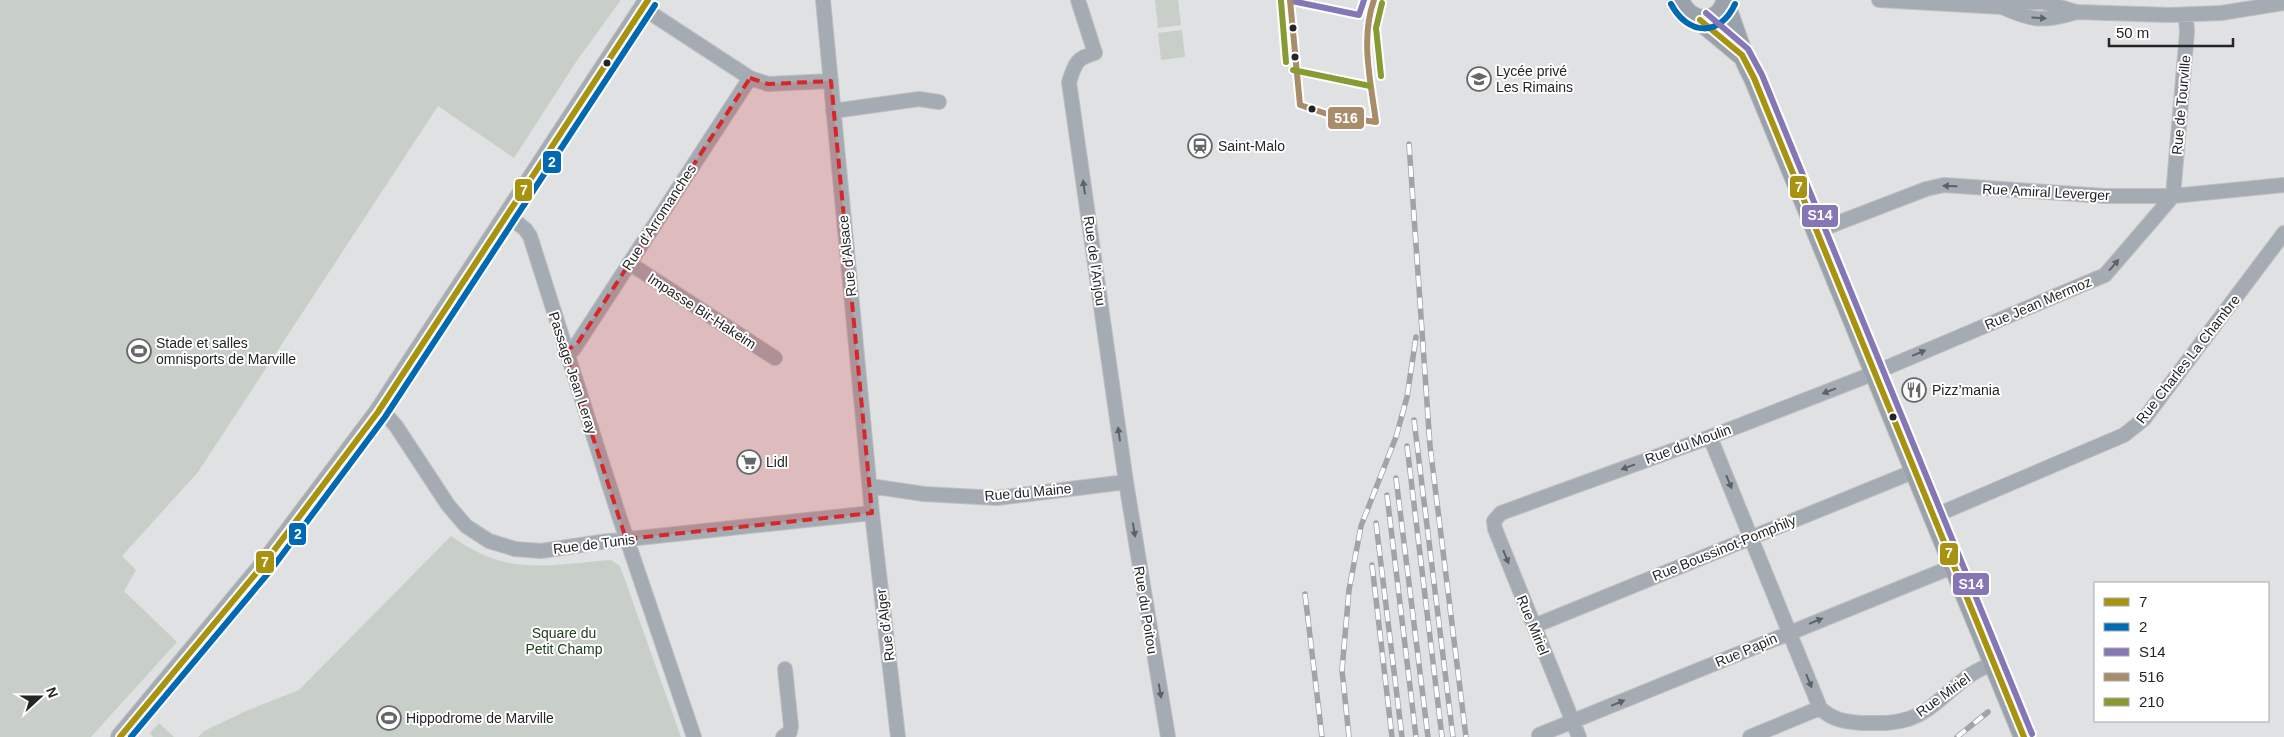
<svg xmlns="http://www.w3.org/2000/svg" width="2284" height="737" font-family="Helvetica,sans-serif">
<rect width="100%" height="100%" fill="#e0e1e3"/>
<path fill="#c7cfc8" d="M0,0h621l-43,59 -64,99 -76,-52 -240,366 -76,84 14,14 -12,21 53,51 -86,95h-91z
M1155,0h23l3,25 -23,3z
M1182,30l3,27 -24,3 -3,-27z
M451,536c58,41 94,29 160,24l9,6 61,171h-483l6,-6 42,-20 53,-21z
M159,723l15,14h-21l-3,-4z"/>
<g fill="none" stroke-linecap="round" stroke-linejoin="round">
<g stroke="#bfbfc0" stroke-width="16">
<path id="minor" d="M823,0l49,513 26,224
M1078,0l17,53c-19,5 -20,11 -26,29l57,400 42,255
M1879,0l123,7 26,-5h15l33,10 94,3 51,-2 63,-10
M2002,7c31,14 42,15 74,5
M643,8l107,70 18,6 63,-3
M833,111l86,-12 20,3
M2173,196l14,-164 -1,-17
M507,215l18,14 5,7 89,280 75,221
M1817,231l109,-42 18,-4 161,11h68l111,-11
M629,263l146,95
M565,351l8,-1 4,-6 173,-266
M378,412l11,6 7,8 52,79 18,21 23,15 26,8 26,2 60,-9 271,-29
M1710,437l110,271
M870,486l54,8 73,4 129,-16
M1934,516l190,-81 20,-16 140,-186
M1534,626l381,-155
M1539,735l403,-164 13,-3
M783,737l7,-5 1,-6 -6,-57
M1579,737l-84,-208 -1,-8 7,-8 209,-76 152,-59 243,-103 68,-79
M1750,737l70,-29c12,12 26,14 42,15 16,0 31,1 46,-4 32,-10 51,-46 86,-55"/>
</g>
<g stroke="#bfbfc0" stroke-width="20">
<path id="tertiary" d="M120,737l143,-172 115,-153 270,-412"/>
</g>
<g stroke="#bfbfc0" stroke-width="22">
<path id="secondary" d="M1679,0c9,25 40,28 48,0
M1725,5c10,25 16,50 29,73l270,659
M1700,20l42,35"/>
</g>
<use href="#minor" stroke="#a4abb3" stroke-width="14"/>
<use href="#tertiary" stroke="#a4abb3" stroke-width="18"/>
<use href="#secondary" stroke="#99a1aa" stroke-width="20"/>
<g stroke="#9fa4a8" stroke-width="5.5">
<path id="rail" d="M1409,144l21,302 36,291
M1414,420l39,317
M1407,446l35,291
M1396,478l32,259
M1387,495l29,242
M1376,523l26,214
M1372,565l20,172
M1305,594l17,143
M1349,737l-7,-67 7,-80 12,-64 35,-89 11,-40 9,-60
M1957,737l31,-25"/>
</g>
<use href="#rail" stroke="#fff" stroke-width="4" stroke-dasharray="11" stroke-linecap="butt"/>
<g stroke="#fff" stroke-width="10">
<path id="bus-1" d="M1700,20l42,35 12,23 270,659
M120,737l143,-172 115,-153 270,-412"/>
</g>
<g stroke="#fff" stroke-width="10">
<path id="bus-2" d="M1671,4c17,32 49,33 64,0
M131,737l139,-166 115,-154 270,-412"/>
</g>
<g stroke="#fff" stroke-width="10">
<path id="bus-3" d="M1292,1l67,14 5,-15
M1706,13l42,36 14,26 270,659"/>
</g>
<g stroke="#fff" stroke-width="10">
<path id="bus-4" d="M1290,0l10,105 33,11 43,6c-5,-39 -16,-83 -2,-122"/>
</g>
<g stroke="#fff" stroke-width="10">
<path id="bus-5" d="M1281,1l5,61
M1293,70l77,16
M1381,76l-5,-48 6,-25"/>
</g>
<use href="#bus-1" stroke="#a89310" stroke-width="6"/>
<use href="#bus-2" stroke="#0069b4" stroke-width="6"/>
<use href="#bus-3" stroke="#8577b6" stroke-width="6"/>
<use href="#bus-4" stroke="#a98d6b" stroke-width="6"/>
<use href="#bus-5" stroke="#879b32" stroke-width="6"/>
</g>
<defs><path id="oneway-solid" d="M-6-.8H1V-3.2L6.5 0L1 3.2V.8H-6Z" transform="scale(1.25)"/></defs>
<g fill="#5e6166">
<use href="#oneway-solid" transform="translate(2039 18) rotate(4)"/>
<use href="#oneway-solid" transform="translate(1950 186) rotate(-178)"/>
<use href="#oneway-solid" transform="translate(1084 187) rotate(-98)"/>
<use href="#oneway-solid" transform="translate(2114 265) rotate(-49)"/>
<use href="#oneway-solid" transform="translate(1919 353) rotate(-23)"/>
<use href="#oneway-solid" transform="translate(1829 391) rotate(159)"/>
<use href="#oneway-solid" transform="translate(1119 434) rotate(-98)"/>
<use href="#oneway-solid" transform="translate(1628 467) rotate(160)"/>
<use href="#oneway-solid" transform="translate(1729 482) rotate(68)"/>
<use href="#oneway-solid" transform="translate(1134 530) rotate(81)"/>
<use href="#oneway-solid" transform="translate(1506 557) rotate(68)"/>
<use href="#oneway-solid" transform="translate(1816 621) rotate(-22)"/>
<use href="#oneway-solid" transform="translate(1809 681) rotate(68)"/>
<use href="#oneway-solid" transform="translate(1160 691) rotate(80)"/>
<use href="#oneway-solid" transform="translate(1618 703) rotate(-23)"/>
</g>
<path fill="#d62828" fill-opacity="0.2" stroke="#d62828" stroke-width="4" stroke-dasharray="10 6" stroke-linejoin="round" d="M750,78l18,6 63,-3 41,432 -246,26 -61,-188 12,-7z"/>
<defs>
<g id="school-ring" transform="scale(1.25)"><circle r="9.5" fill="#fff" stroke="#666769" stroke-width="1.5"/><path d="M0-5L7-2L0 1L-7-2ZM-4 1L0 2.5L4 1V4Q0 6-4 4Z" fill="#666769"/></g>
<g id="station-ring" transform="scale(1.25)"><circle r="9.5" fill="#fff" stroke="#666769" stroke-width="1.5"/><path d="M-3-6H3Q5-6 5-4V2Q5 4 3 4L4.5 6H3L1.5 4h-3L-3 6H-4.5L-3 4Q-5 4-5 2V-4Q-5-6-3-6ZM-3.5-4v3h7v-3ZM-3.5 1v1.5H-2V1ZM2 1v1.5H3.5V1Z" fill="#666769"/></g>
<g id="stadium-ring" transform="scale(1.25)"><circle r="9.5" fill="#fff" stroke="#666769" stroke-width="1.5"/><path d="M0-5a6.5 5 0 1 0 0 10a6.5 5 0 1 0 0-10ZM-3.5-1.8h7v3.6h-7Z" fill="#666769"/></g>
<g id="restaurant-ring" transform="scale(1.25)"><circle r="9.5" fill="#fff" stroke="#666769" stroke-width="1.5"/><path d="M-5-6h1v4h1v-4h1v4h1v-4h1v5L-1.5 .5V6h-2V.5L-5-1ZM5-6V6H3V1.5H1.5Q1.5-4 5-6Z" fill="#666769"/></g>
<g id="supermarket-ring" transform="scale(1.25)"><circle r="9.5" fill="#fff" stroke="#666769" stroke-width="1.5"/><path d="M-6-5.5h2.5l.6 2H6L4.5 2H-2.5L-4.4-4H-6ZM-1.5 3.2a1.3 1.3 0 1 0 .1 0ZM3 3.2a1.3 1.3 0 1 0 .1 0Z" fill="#666769"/></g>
</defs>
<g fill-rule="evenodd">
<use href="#school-ring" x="1479" y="79"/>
<use href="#station-ring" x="1200" y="146"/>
<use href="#stadium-ring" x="139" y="351"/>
<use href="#restaurant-ring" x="1914" y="390"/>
<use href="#supermarket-ring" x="749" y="462"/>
<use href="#stadium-ring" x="389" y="718"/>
</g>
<g fill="#252527" stroke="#fff" stroke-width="2">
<circle cx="1293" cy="28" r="4.5"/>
<circle cx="1295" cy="57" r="4.5"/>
<circle cx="607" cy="63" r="4.5"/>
<circle cx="1312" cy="109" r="4.5"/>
<circle cx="1893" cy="417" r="4.5"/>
</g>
<g text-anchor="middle" stroke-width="4" stroke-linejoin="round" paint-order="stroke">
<g font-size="14" fill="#252527" stroke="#fff" text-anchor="start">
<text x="1496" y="76">Lycée privé<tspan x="1496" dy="16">Les Rimains</tspan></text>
<text x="1218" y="151">Saint-Malo</text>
<text x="156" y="348">Stade et salles<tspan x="156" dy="16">omnisports de Marville</tspan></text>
<text x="1932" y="395">Pizz’mania</text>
<text x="766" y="467">Lidl</text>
<text x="406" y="723">Hippodrome de Marville</text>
</g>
<g font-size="14" fill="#252527" stroke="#fff">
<text transform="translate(2181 105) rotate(-85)" y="5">Rue de Tourville</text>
<text transform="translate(2046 192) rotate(3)" y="5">Rue Amiral Leverger</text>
<text transform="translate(659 217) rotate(-57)" y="5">Rue d'Arromanches</text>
<text transform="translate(847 256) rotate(-96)" y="5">Rue d'Alsace</text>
<text transform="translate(1095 261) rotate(82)" y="5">Rue de l'Anjou</text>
<text transform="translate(2038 303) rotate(-23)" y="5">Rue Jean Mermoz</text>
<text transform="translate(702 311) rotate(33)" y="5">Impasse Bir-Hakeim</text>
<text transform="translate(2188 359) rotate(-52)" y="5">Rue Charles La Chambre</text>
<text transform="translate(573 373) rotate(72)" y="5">Passage Jean Leray</text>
<text transform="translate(1688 444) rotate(-20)" y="5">Rue du Moulin</text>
<text transform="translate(1028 492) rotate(-5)" y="5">Rue du Maine</text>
<text transform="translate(594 544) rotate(-7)" y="5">Rue de Tunis</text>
<text transform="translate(1724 548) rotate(-22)" y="5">Rue Boussinot-Pomphily</text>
<text transform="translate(1146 610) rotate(81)" y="5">Rue du Poitou</text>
<text transform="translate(885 625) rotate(-97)" y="5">Rue d'Alger</text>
<text transform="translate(1533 625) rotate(68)" y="5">Rue Miriel</text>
<text transform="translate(1746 650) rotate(-23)" y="5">Rue Papin</text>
<text transform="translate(1943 695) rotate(-36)" y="5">Rue Miriel</text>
</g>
<g font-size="14" fill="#1e401d" stroke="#fff">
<text x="564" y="638">Square du<tspan x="564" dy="16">Petit Champ</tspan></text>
</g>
</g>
<g stroke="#fff" stroke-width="2">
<rect x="1327" y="106" width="38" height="24" rx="5" fill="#a98d6b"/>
<rect x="542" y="150" width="20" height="24" rx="5" fill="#0069b4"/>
<rect x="1789" y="175" width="19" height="24" rx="5" fill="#a89310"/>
<rect x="514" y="178" width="19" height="24" rx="5" fill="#a89310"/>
<rect x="1801" y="204" width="38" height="24" rx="5" fill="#8577b6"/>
<rect x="288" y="522" width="19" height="24" rx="5" fill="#0069b4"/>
<rect x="1939" y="542" width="20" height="24" rx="5" fill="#a89310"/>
<rect x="255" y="550" width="20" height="24" rx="5" fill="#a89310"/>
<rect x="1952" y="572" width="38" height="24" rx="5" fill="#8577b6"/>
</g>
<g font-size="14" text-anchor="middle" font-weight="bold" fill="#fff">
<text x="1346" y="123">516</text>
<text x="552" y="167">2</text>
<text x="1799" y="192">7</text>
<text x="524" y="195">7</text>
<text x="1820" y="220">S14</text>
<text x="298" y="539">2</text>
<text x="1949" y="558">7</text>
<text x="265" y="567">7</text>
<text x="1971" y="589">S14</text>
</g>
<rect x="2094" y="582" width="175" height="140" fill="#ffffff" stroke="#a8a8a9"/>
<rect x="2104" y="598" width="25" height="8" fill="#a89310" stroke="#a8a8a9"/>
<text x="2139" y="607" font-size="15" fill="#252527">7</text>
<rect x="2104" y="623" width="25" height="8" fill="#0069b4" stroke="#a8a8a9"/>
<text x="2139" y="632" font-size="15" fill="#252527">2</text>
<rect x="2104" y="648" width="25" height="8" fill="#8577b6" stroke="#a8a8a9"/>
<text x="2139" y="657" font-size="15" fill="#252527">S14</text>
<rect x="2104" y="673" width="25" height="8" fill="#a98d6b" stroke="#a8a8a9"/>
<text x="2139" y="682" font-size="15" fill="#252527">516</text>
<rect x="2104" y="698" width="25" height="8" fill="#879b32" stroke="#a8a8a9"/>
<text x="2139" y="707" font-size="15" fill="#252527">210</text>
<g transform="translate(40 697) rotate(69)" stroke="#ffffff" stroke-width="4" paint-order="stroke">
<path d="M0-4L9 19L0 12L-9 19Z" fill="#252527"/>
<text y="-8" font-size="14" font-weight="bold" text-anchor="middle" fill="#252527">N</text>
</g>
<path d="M2109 38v8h124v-8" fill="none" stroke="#252527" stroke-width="2.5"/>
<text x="2116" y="38" font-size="15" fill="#252527" stroke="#ffffff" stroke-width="4" paint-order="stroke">50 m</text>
</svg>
